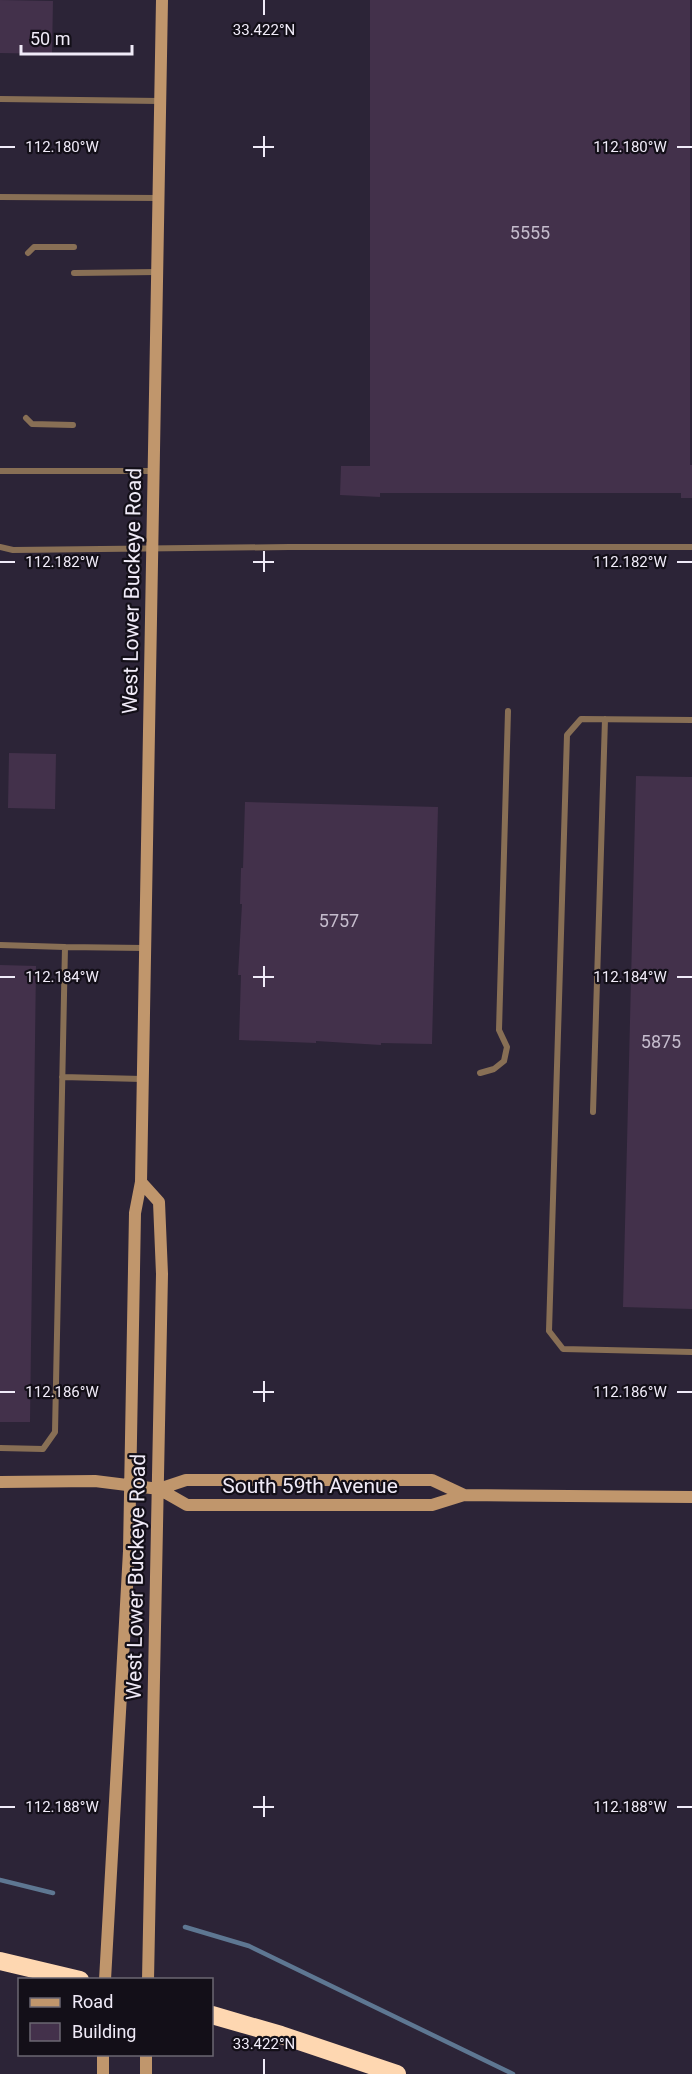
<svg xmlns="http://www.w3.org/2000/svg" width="692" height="2074" font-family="Roboto,sans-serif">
<rect width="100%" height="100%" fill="#2c2437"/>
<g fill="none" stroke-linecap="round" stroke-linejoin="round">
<path stroke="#5e7792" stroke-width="4.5" d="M0,1880l53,13
M185,1927l64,19 264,128"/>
</g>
<path fill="#43314b" d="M0,0l53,1 -1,53 -52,-1z
M370,0h320v465h2v33h-11v-5h-301v4l-40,-2 1,-29h29z
M9,753l47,1 -1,55 -47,-1z
M636,776l56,1v532l-69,-2z
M245,802l193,5 -6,237 -51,-1v2l-65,-4v2l-77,-3 2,-65h-3l4,-71h-2l1,-36h2z
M0,965l36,1 -6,456h-30z"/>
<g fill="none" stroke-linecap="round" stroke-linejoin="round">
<path stroke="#886f55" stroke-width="6" d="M0,99l160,2
M0,197l158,1
M28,253l6,-6h40
M74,273l83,-1
M26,418l6,6 41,1
M0,471h153
M0,547l13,3 276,-3h403
M692,720l-111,-1 -14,16 -18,596 14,18 129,3
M0,945l65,2
M480,1073l14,-4 10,-8 3,-14 -8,-17 9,-319
M62,1077l80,2
M593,1112l12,-393
M0,1448l43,1 12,-17 10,-485 79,1"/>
<path stroke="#c0966c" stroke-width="12" d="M141,1182l18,20 3,72 -14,706
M0,1482l95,-1 64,8 27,-9h246l32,15
M159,1489l28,16h245l32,-10 228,2
M105,1980l24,-429 6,-338 6,-31 21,-1182
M103,2074v-20
M146,2074v-20"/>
<path stroke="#fed7b1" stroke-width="18" d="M0,1961l80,19
M212,2015l69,20 116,39"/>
</g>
<path fill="none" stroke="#f0ebf8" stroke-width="2" d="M264,0v15M264,136v21M0,147h15M253,147h21M677,147h15M264,551v21M0,562h15M253,562h21M677,562h15M264,966v21M0,977h15M253,977h21M677,977h15M264,1381v21M0,1392h15M253,1392h21M677,1392h15M264,1796v21M0,1807h15M253,1807h21M677,1807h15M264,2059v15"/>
<g text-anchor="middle" stroke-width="4.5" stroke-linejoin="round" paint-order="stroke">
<g font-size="18" fill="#c5bccd">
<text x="530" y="239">5555</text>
<text x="339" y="927">5757</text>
<text x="661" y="1048">5875</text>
</g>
<g font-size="21" fill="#f0ebf8" stroke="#130f18">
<text transform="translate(132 591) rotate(-89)" y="7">West Lower Buckeye Road</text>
<text x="310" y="1493">South 59th Avenue</text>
<text transform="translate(136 1577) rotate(-89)" y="7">West Lower Buckeye Road</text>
</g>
</g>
<g font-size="15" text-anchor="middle" fill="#f0ebf8" stroke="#130f18" stroke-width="4.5" stroke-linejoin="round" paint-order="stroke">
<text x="264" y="35">33.422°N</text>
<text x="630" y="152">112.180°W</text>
<text x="62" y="152">112.180°W</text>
<text x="630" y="567">112.182°W</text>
<text x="62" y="567">112.182°W</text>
<text x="630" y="982">112.184°W</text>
<text x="62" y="982">112.184°W</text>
<text x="630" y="1397">112.186°W</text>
<text x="62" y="1397">112.186°W</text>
<text x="62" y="1812">112.188°W</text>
<text x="630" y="1812">112.188°W</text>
<text x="264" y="2049">33.422°N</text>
</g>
<rect x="18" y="1978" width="195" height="78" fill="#130f18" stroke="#6b6772" stroke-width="1.5"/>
<rect x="30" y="1998" width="30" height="9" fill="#c0966c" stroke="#6b6772" stroke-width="1.5"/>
<text x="72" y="2008" font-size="18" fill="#f0ebf8">Road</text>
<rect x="30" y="2023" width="30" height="18" fill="#43314b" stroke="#6b6772" stroke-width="1.5"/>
<text x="72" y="2038" font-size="18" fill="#f0ebf8">Building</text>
<path d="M21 45v9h111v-9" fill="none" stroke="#f0ebf8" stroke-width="3"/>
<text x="30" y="45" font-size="18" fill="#f0ebf8" stroke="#130f18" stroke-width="4.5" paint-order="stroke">50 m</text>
</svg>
